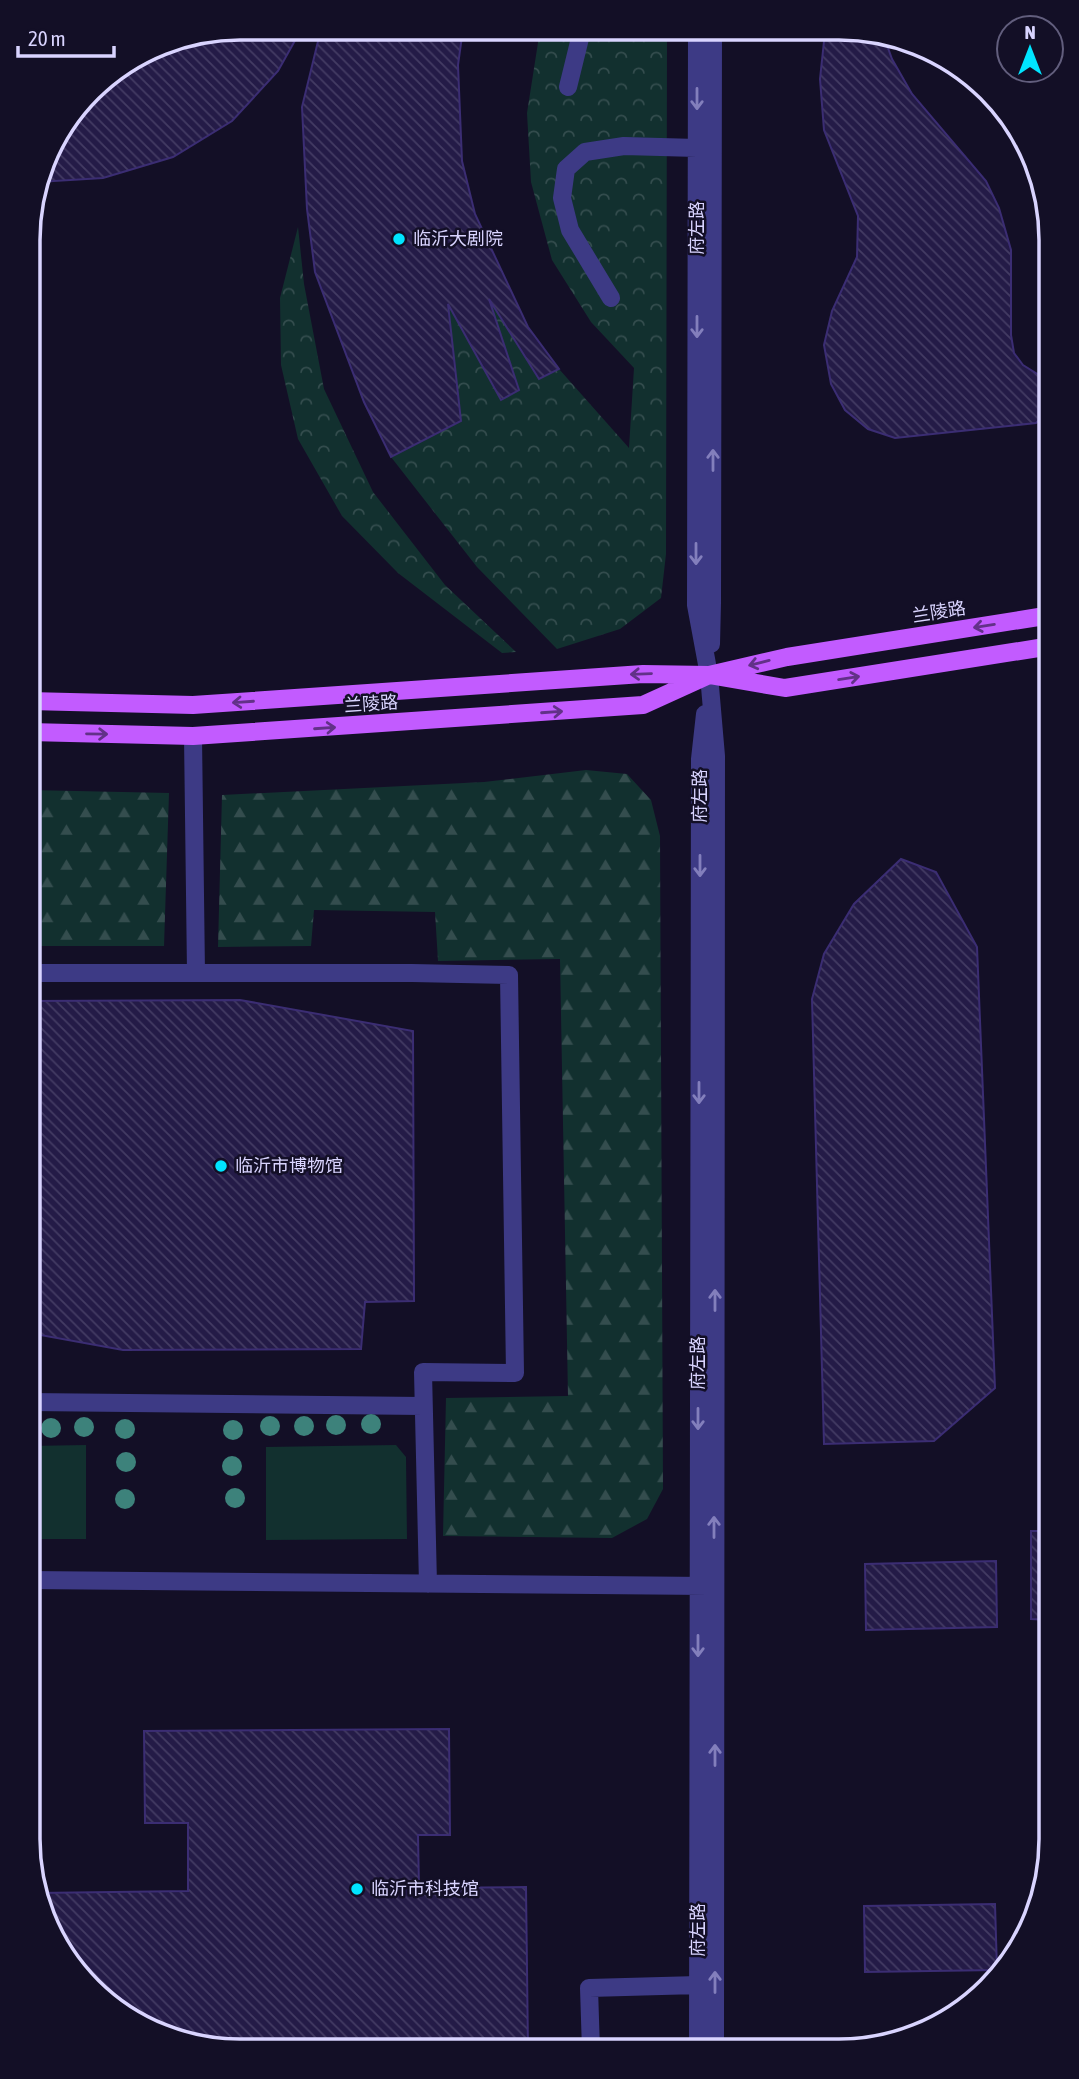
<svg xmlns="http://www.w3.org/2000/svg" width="1079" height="2079" font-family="'Asap Condensed','Noto Sans SC',sans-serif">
<defs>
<pattern id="forest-firs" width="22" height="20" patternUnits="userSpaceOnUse" patternTransform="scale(1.75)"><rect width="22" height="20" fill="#12302f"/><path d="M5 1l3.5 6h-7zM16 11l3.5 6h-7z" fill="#344d4e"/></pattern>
<pattern id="park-crowns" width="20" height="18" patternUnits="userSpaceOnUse" patternTransform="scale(1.75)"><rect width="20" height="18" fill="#12302f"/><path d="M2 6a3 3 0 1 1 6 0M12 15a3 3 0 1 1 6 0" fill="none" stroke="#344d4e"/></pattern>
<pattern id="building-back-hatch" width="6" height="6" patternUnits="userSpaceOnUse" patternTransform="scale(1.75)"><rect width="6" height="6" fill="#241b47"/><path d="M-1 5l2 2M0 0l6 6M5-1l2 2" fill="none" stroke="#433b63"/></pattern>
</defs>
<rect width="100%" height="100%" fill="#130f26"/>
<path fill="#12302f" d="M86,1445v94h-58v-93z
M396,1445l10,12 1,82 -141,1v-93z"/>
<path fill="url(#forest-firs)" d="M586,770l41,4 24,26 9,36 3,653 -16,30 -35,19 -169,-2 3,-138 122,-2 -8,-437 -122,2 -3,-49 -121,-2 -3,36 -93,1 4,-152 262,-13z
M29,790l140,3 -5,153h-135z"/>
<path fill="url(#park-crowns)" d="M540,30l127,1 -1,523 -5,44 -41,31 -63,20 -80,-82 -86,-110 70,-36 -13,-117 53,95 18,-9 -30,-91 50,80 20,-10 70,79 5,-80 -43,-46 -39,-62 -21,-78 -4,-69z
M298,227l6,57 20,105 49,103 72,93 71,67 -14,1 -104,-80 -56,-57 -44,-77 -17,-74 -1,-67z"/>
<path fill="url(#building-back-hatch)" stroke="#3b2d73" stroke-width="2" d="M240,28h62l-24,43 -46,50 -59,36 -70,21 -64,4 11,-36 50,-65 59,-37z
M321,29h142l-5,36 4,96 13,53 53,113 31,42 -20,10 -50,-80 30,91 -18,10 -53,-96 13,117 -70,36 -27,-55 -49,-130 -8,-63 -5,-102z
M825,32l58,2 9,25 20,35 74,87 13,27 12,42v85l3,18 9,12 19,12 9,21 -4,14 -11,11 -141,15 -27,-9 -23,-19 -14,-26 -7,-39 8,-34 25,-54 1,-41 -34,-86 -4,-51z
M901,859l35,13 41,75 18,441 -61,53 -110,3 -12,-445 12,-45 30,-50z
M240,1000l173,31 1,270 -49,1 -4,47 -238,1 -94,-17v-332z
M1031,1531h20v89l-20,-1z
M996,1561l1,66 -131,3 -1,-66z
M449,1729l1,106h-32l1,53 107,-1 2,163 -316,-1 -65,-20 -46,-30 -62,-92 -2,-14 151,-2v-68h-43l-1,-92z
M995,1904l2,66 -132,2 -1,-66z"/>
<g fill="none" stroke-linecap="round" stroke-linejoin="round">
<path stroke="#3d3a85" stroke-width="18" d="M697,31l-1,574 13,70 7,81 -1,1295
M568,87l14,-57
M611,298l-41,-68 -8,-32 4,-29 19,-17 39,-6 73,2
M711,644l1,-41 1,-572
M193,736l3,237
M29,973h383l97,2 6,398 -92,-1 5,212
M28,1402l395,4
M28,1580l680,6
M591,2050l-2,-62 109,-3
M698,2051l2,-1292 5,-45"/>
<path stroke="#c25bff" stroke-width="18" d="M29,701l164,4 450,-31 66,1 76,13 266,-42
M29,732l164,4 450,-31 66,-30 78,-18 264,-42"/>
</g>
<g fill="#3d827b">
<circle cx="371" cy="1424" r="10"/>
<circle cx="336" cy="1425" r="10"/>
<circle cx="270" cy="1426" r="10"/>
<circle cx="304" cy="1426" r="10"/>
<circle cx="84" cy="1427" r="10"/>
<circle cx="51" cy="1428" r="10"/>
<circle cx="125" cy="1429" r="10"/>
<circle cx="233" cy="1430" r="10"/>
<circle cx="126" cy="1462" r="10"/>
<circle cx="232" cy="1466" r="10"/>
<circle cx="235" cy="1498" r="10"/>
<circle cx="125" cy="1499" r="10"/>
</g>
<defs><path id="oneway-shaft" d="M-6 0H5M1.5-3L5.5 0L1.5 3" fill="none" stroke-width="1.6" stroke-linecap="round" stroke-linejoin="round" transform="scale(1.75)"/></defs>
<g stroke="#837fbc">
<use href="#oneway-shaft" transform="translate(697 99) rotate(90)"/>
<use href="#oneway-shaft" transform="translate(697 327) rotate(90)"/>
<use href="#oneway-shaft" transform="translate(713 460) rotate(-90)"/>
<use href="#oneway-shaft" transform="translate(696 554) rotate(90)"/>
<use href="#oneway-shaft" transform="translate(700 866) rotate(90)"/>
<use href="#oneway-shaft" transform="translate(699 1093) rotate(90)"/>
<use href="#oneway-shaft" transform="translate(715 1300) rotate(-90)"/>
<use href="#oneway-shaft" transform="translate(698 1419) rotate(90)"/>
<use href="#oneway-shaft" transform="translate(714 1527) rotate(-90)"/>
<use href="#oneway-shaft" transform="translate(698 1646) rotate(90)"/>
<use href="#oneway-shaft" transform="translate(715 1755) rotate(-90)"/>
<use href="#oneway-shaft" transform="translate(715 1982) rotate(-90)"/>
</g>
<g stroke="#623188">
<use href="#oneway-shaft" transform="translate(984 626) rotate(171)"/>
<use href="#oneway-shaft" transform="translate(759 663) rotate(166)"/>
<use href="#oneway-shaft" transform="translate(641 674) rotate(178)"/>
<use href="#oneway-shaft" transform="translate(849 678) rotate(-9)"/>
<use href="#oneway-shaft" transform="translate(243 702) rotate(176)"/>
<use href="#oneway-shaft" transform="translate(552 712) rotate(-4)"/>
<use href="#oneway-shaft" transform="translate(325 728) rotate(-4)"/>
<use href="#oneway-shaft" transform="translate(97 734) rotate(1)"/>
</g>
<g fill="#00e5ff" stroke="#130f26" stroke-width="2.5">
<circle cx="399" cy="239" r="7"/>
<circle cx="221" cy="1166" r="7"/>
<circle cx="357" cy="1889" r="7"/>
</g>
<g text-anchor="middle" stroke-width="5" stroke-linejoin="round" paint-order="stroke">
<g font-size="18" fill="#d9d4ff" stroke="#130f26">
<text transform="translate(697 228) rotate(-90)" y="6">府左路</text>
<text transform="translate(939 612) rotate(-9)" y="6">兰陵路</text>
<text transform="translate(371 704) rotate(-4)" y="6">兰陵路</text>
<text transform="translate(700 796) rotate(-90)" y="6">府左路</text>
<text transform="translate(698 1363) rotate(-90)" y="6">府左路</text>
<text transform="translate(698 1930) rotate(-90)" y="6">府左路</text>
</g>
<g font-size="18" fill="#d9d4ff" stroke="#130f26" text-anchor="start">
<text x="413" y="245">临沂大剧院</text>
<text x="235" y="1172">临沂市博物馆</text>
<text x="371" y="1895">临沂市科技馆</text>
</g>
</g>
<path d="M0 0H1079V2079H0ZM240 40H839A200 200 0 0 1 1039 240V1839A200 200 0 0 1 839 2039H240A200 200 0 0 1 40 1839V240A200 200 0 0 1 240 40Z" fill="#130f26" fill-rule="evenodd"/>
<path fill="none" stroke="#d9d4ff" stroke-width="3.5" d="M240 40H839A200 200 0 0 1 1039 240V1839A200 200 0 0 1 839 2039H240A200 200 0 0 1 40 1839V240A200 200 0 0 1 240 40Z"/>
<g transform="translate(1030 49)"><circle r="33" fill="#130f26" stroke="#625e7d" stroke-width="2"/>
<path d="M0-5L12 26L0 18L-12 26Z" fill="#00e5ff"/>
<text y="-10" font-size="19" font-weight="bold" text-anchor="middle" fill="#d9d4ff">N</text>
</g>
<path d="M18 46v10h96v-10" fill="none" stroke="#d9d4ff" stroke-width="3.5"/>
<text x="28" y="46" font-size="21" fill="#d9d4ff" stroke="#130f26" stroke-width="5" paint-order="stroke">20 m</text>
</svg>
